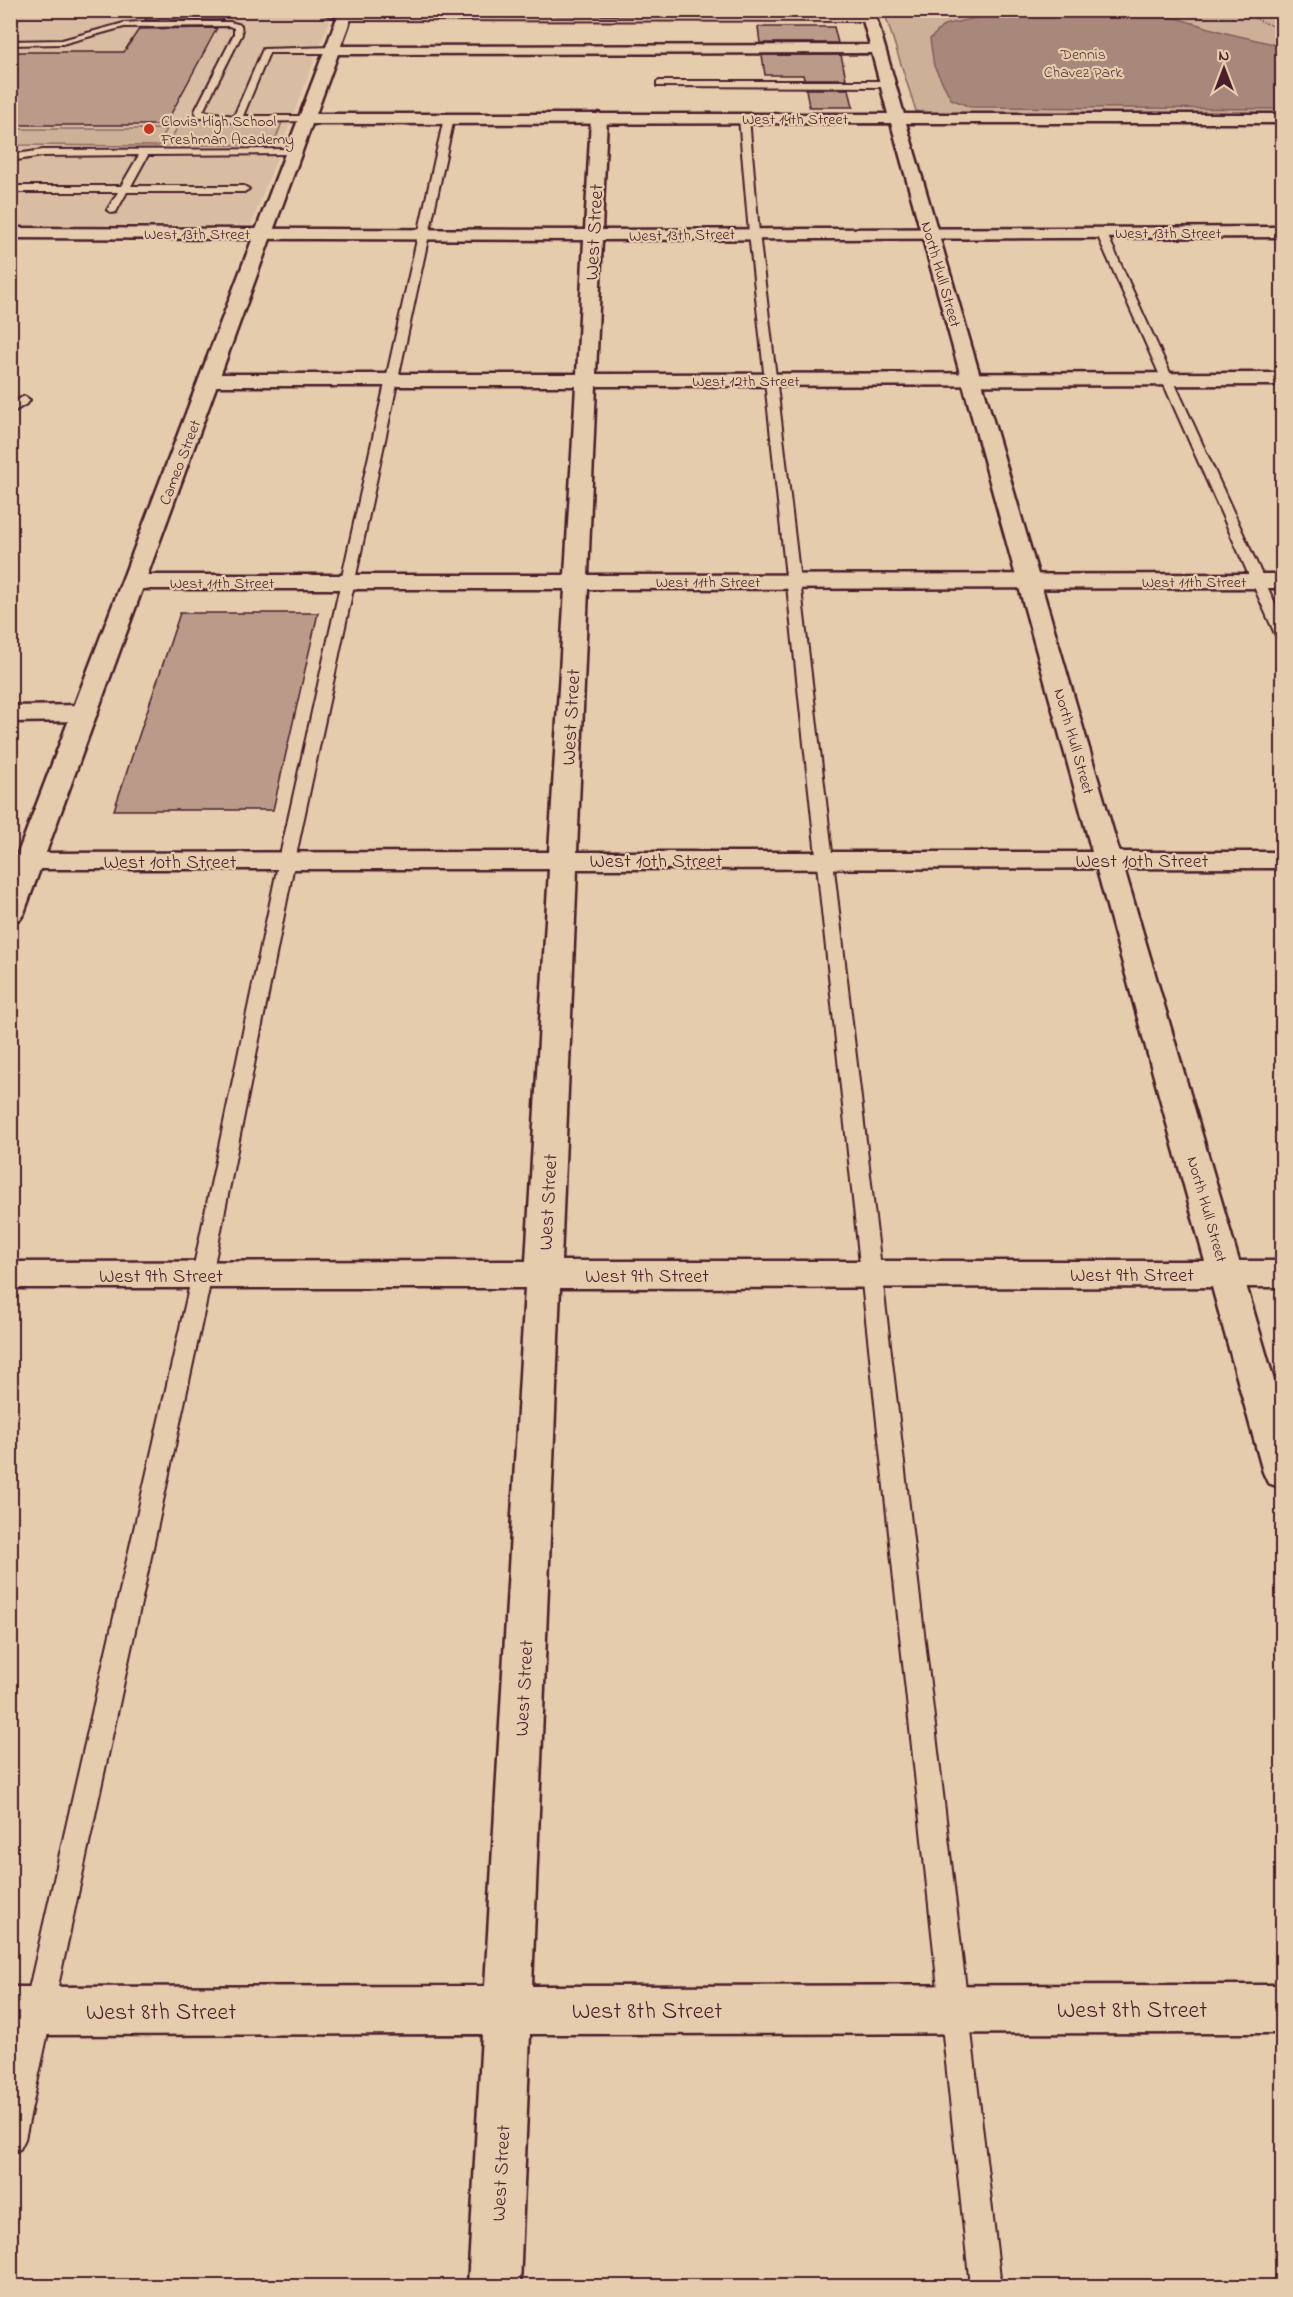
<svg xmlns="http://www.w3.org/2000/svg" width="1293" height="2297" font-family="'Indie Flower',sans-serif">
<rect width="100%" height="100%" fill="#e5ccad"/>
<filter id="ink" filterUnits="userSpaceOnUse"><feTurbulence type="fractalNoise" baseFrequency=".0167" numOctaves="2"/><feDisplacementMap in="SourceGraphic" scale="12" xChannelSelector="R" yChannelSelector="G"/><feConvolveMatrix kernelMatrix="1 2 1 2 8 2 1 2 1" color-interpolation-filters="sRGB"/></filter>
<g filter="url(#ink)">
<path fill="#d8bda2" d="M10,11h323l-82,214 -240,1z"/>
<path fill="#ccb098" stroke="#8b6862" stroke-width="1.5" d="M884,11h398v103h-353l-13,-3z
M181,120h102l-10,25h-105z
M11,129h156l-9,17 -144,-1z"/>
<path fill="#a8887a" stroke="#825e5a" stroke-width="1.5" d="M1087,12l89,6 50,15 56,13v63l-312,-2 -19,-8 -17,-33 -4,-27 14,-14 41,-9z"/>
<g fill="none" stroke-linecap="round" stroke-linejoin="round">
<path fill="#825e5a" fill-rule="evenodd" d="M1169,10h5l-4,8h-4z"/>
</g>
<path fill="#ba9b89" stroke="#4a1f2b" stroke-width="1.5" d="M150,10h77l-5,10h-77z
M758,27h76l4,16h-78z
M217,28l-52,97h-155v-73h114l15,-23z
M762,55h79l5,24h-42l-1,-4h-38z
M806,89h43l4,18h-44z
M180,613h138l-45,197h-159z"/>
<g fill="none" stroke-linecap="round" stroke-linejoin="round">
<g stroke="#4a1f2b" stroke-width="4">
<path id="lane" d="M311,10h19l20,6 519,1 4,2 -4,2 -524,-1z
M140,22h90l11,3 1,9 -39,77 31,5 29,-67 70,-2 4,3 -4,3h-64l-26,63h65l5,3 -2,2 -87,1 -26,-5 -3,-6 39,-77v-6l-5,-2 -105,1 -62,17 -52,1v-4l52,-1 62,-17z
M660,81h228l4,3 -4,3 -231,-1v-4z
M449,115l5,3 -159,742 -83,415 -187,864 -5,10 -10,5v-82l182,-797 87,-415 165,-742z
M744,115l5,3 10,115 242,2053h-31l-221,-2053 -10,-115z
M295,149l5,3 -2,2 -150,1 -17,31h113l5,3 -5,3h-117l-11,20 -4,1 -5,-3 11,-18h-108v-6h111l18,-31 -96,1 -33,5v-6l33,-5z
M1101,229l5,3 176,387v19l-7,-4 -179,-402z
M24,396l6,4 -2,3 -18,11v-9z"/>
</g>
<g stroke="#4a1f2b" stroke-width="5">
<path id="street" d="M860,10h14l31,108 -3,3 -5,2 -8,-5 -17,-65 -539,1 -7,-4 7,-4 537,-1z
M599,113l8,5 -5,112 680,-3v10l-680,3 -6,134 686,-1v12l-686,1 -8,189 694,-1v14l-694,1 -11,263h705v16l-705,1 -16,392h721v26l-722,1 -28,698 750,-1v48l-752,1 -10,252h-52l14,-252 -472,1v-48l475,-1 40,-698h-515v-26l516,-1 23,-392h-519l-10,-2 -4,-6 4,-6 10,-2 519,-1 16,-263h-431l-8,-2 -4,-5 4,-5 8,-2h431l11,-189h-366l-7,-2 -3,-4 3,-4 7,-2h367l7,-134 -574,-2v-10l575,2 6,-112z
M85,705l9,3 4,5 -4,5 -9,3 -75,1v-16z"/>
</g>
<g stroke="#4a1f2b" stroke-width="5">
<path id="secondary" d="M340,10h14l-38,104h966v9h-376l376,1285v80l-14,-5 -5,-11 -372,-1349 -579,1 -288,789 -4,6 -10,3v-48z"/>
</g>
<path stroke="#4a1f2b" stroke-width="1.5" stroke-dasharray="1 2" stroke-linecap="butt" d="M1235,10l47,20"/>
<use href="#lane" fill="#e5ccad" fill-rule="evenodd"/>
<use href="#street" fill="#e5ccad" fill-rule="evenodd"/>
<use href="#secondary" fill="#e5ccad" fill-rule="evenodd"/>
</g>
</g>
<circle fill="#c8321e" stroke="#e5ccad" stroke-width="2" cx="149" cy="129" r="6"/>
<g text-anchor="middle" stroke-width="4.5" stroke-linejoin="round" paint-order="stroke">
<g font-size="16" fill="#5e353b" stroke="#e5ccad">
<text x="1083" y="59">Dennis<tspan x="1083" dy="18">Chavez Park</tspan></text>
</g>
<g font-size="16" fill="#4a1f2b" stroke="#e5ccad">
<text x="795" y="124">West 14th Street</text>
<text x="1168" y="238">West 13th Street</text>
<text x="197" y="239">West 13th Street</text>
<text transform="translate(682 234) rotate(-1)" y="6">West 13th Street</text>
<text transform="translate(942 274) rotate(74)" y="6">North Hull Street</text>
<text x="746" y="386">West 12th Street</text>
<text transform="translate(179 462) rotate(-69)" y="6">Cameo Street</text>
<text x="708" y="587">West 11th Street</text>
<text x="1194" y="587">West 11th Street</text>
<text x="222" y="588">West 11th Street</text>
<text transform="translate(1075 741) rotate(74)" y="6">North Hull Street</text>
<text transform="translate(1208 1209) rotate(74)" y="6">North Hull Street</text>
</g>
<g font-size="16" fill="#4a1f2b" stroke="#e5ccad" text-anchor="start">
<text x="161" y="126">Clovis High School<tspan x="161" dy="18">Freshman Academy</tspan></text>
</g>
<g font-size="20" fill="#4a1f2b" stroke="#e5ccad">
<text transform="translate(593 232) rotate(-87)" y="7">West Street</text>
<text transform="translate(570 717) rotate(-87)" y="7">West Street</text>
<text x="656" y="867">West 10th Street</text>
<text x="1142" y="867">West 10th Street</text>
<text x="170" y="868">West 10th Street</text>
<text transform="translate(547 1202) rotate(-87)" y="7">West Street</text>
<text x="1132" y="1281">West 9th Street</text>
<text x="161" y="1282">West 9th Street</text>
<text x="647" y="1282">West 9th Street</text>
<text transform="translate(523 1688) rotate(-87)" y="7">West Street</text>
<text transform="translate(500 2173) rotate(-87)" y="7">West Street</text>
</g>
<g font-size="24" fill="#4a1f2b" stroke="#e5ccad">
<text x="1132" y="2017">West 8th Street</text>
<text x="647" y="2018">West 8th Street</text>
<text x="161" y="2019">West 8th Street</text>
</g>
</g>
<rect width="1293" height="2297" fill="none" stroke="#e5ccad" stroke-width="36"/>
<rect x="18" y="18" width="1257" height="2261" fill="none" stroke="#4a1f2b" stroke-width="2" filter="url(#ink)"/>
<g transform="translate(1224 69)" stroke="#e5ccad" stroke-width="4.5" paint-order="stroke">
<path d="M0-4.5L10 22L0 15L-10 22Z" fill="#4a1f2b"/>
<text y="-9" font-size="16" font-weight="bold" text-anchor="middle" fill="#4a1f2b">N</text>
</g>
</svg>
